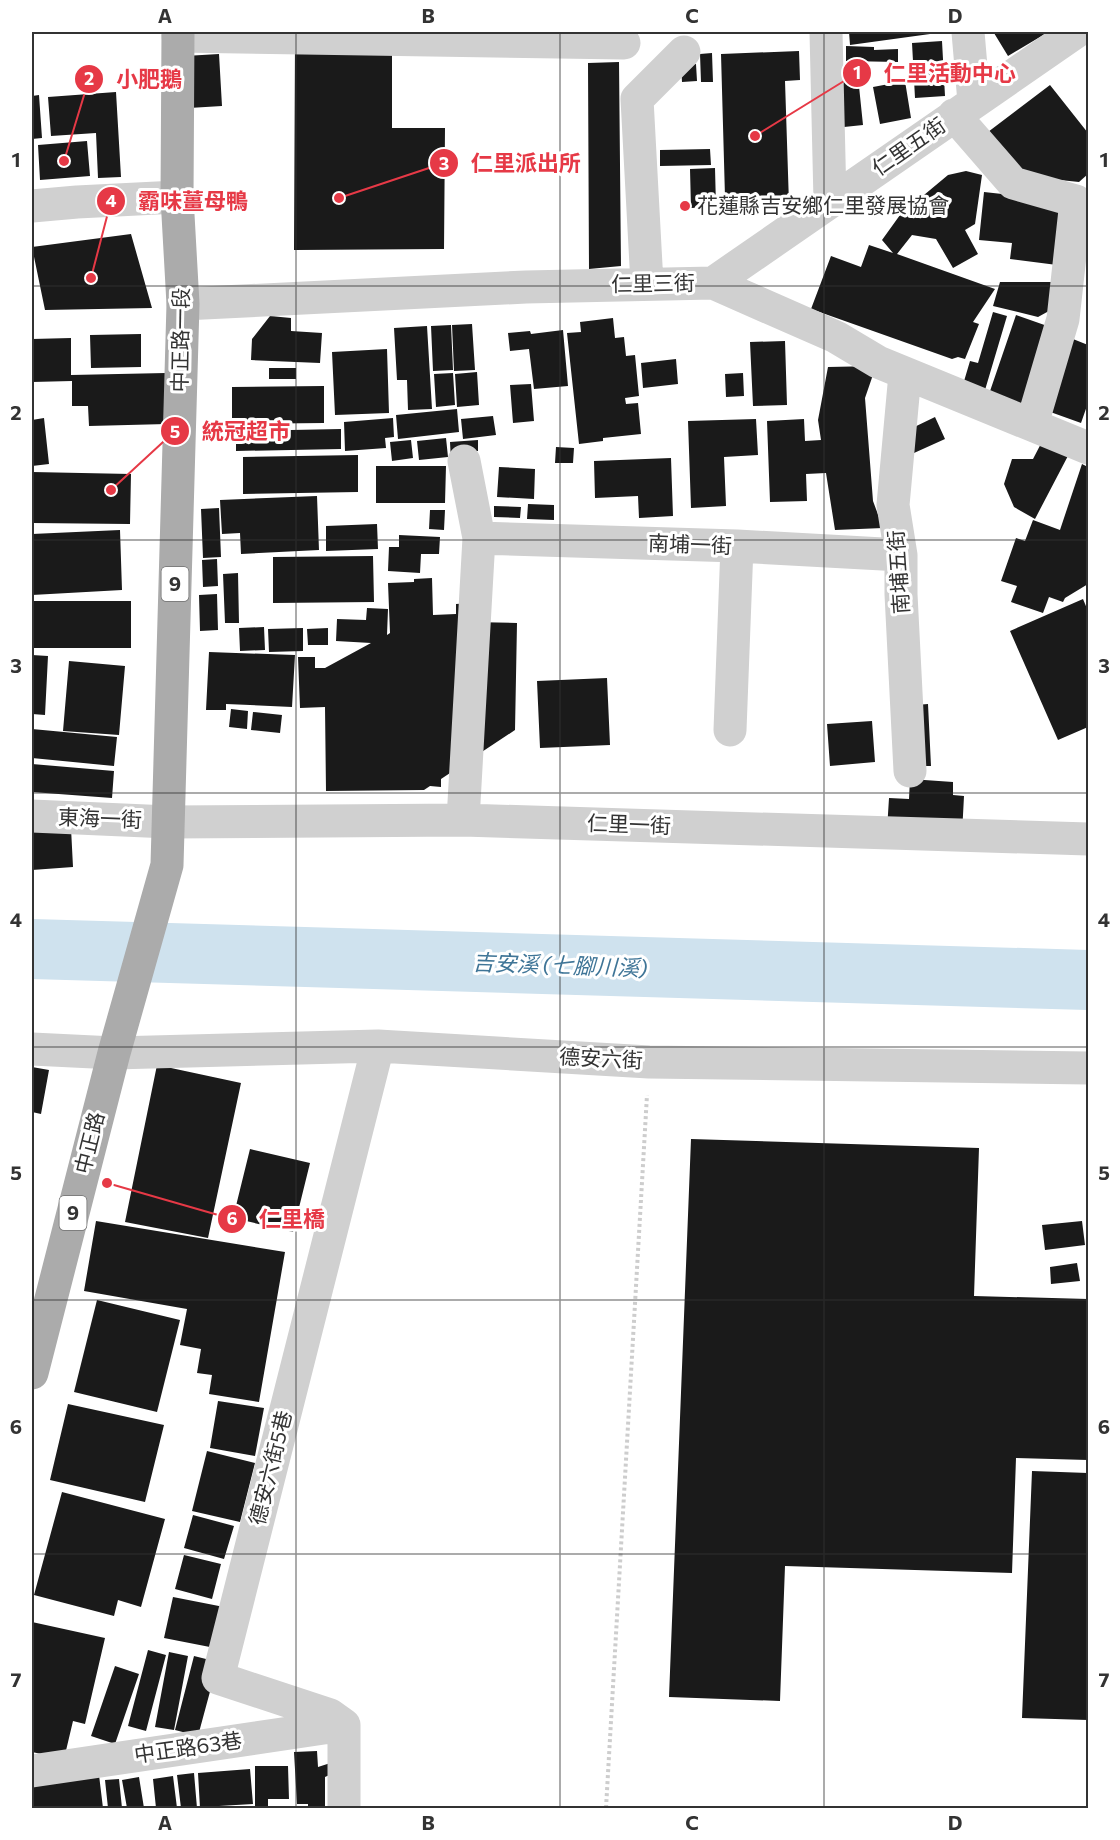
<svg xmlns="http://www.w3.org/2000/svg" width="1120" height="1840" font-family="Commissioner,'Noto Sans TC',sans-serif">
<rect width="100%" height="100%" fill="#fff"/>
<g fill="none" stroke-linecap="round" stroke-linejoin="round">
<path stroke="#cfe2ee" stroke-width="60" d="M32,949l1056,31"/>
</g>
<path fill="#1a1a1a" d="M849,32h81v2l-80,11z
M997,32h46l2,2 -37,22 -14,-23z
M295,40h97v88h53l-1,121 -150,1z
M942,41l3,55 -30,2 -3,-55z
M846,46l28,1v3l24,-1v13l-52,-1z
M799,51l1,29 -15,1 4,123h-22v-8l-42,1 -4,-143z
M712,53l1,29h-12l-1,-28z
M219,54l3,52 -33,2 -4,-52z
M619,62l2,204 -32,3 -1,-206z
M696,64l1,17 -15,1 -1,-17z
M857,67l6,58 -19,2 -7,-58z
M905,81l6,37 -31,6 -7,-37z
M1050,85l38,48v41l-9,8 -57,-6 -34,-44z
M116,92l5,85 -23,1 -2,-45 -45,3 -3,-39z
M39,95l3,43 -10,1v-43z
M87,141l3,35 -50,4 -2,-35z
M710,149l1,16 -51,1v-16z
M715,168l1,39 -25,1 -1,-39z
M966,171l16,4 -7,49 -10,6 13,24 -25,14 -17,-29 -24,-4 -15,19 98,35 -22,33 6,2 -14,35 -7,-2 -6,2 -141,-50 20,-53 30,11 8,-22 24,8 -11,-13 18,-25 48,-40z
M984,192l81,9 -8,64 -47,-6 2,-16 -33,-3z
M131,234l21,74 -107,2 -13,-63z
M1000,282h58v24l-20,11 -45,-11z
M993,312l14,4 -22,74 -23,-2 8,-27 8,2z
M1016,315l37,13 -23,71 -14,7 -28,-9z
M270,316l21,2v13l31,2 -2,30 -69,-3 1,-21z
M613,318l2,20 9,-1 2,19 9,-1 4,41 -14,2 1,6 12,-1 3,31 -38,4v3l-24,3 -12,-111 14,-1 -1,-10z
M472,324l3,46 -21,1 -2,-46z
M451,325l2,45 -20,1 -2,-45z
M427,326l5,83 -24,1 -1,-30h-10l-3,-52z
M563,330l5,56 -34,3 -5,-40 -19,2 -2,-18 22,-2 1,3z
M141,334v33l-50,1 -1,-33z
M1068,337l20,8v58l-7,20 -39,-14z
M71,338v37l95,-2 1,51 -78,2 -1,-20h-16v-25l-40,1v-43z
M785,341l2,64 -34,1 -3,-64z
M387,349l2,64 -54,2 -3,-63z
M676,359l2,25 -35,4 -2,-25z
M876,366l-11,32 8,103 10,27 -48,2 -9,-57 -20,1 1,27 -37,1 -3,-81 37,-2 1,22 16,-1 -3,-20 10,-53z
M269,368h27v11h-27z
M477,372l2,33 -22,2 -2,-33z
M453,373l2,32 -19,2 -2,-33z
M743,373l1,23 -18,1 -1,-23z
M531,384l3,37 -21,2 -3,-38z
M324,386v37l-92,1v-37z
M457,409l2,23 -61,7 -2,-24z
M493,416l3,19 -33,4 -2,-20z
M935,417l10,22 -31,14 -10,-21z
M44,418l5,46 -17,2v-46z
M393,418l1,19 -9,1 1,10 -41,3 -1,-29z
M756,419l2,36 -34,2 2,49 -35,2 -3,-87z
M341,429v20l-105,2v-20z
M1046,434l24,18 -35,67 -21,-12 -10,-23 8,-25h21z
M446,438l2,19 -29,3 -2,-19z
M411,440l2,18 -21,3 -2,-19z
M478,440v11h-7l-20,10 -1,-19z
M556,447l18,1 -1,15h-18z
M358,455v37l-115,2v-37z
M671,458l2,58 -34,2 -1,-22 -43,2 -1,-37z
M1082,464l6,3v117l-23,14 -2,4 -14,-5 -6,16 -32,-11 6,-16 -16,-5 15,-43 9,3 8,-21 27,10z
M376,466h70l-1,37h-69z
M499,467l36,2 -1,30 -37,-2z
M32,472l99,2 -1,50 -98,-1z
M317,496l2,54 -78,4 -1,-21 -18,1 -2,-34z
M528,504l26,1v15l-27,-1z
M494,506l27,1 -1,11 -26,-1z
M219,508l2,49 -18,1 -2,-49z
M430,510h15l-1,20 -15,-1z
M377,524l1,25 -52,2v-25z
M120,530l2,60 -90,5v-61z
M399,535l41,2 -1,17h-18l-1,19 -32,-2 1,-24h10z
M373,556l1,46 -101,1v-46z
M217,559l1,27 -15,1 -1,-27z
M238,573l1,50h-14l-2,-49z
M432,578l1,37 23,-1v-10l14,-1 1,19 46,1 -2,107 -74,49v8l-11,-1 -6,4 -98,1 -1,-84 -25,1 -2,-51h17v11h10l46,-25 -35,-2 1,-22 29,1 1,-12 21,1 -1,26 3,-2 -2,-50 26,-1v-3z
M217,594l1,36 -18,1 -1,-36z
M1083,599l5,12v116l-30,13 -48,-109z
M32,601h99v47h-99z
M264,627l1,23 -25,1 -1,-23z
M303,628v23l-34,1 -1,-23z
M328,628v17h-20l-1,-16z
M209,652l86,3 -3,52 -66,-3v6h-20z
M32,655l16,1 -3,59 -13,-1z
M69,661l56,5 -6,69 -56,-4z
M607,678l3,67 -70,3 -3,-67z
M928,704l3,62h-13l-2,-61z
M231,709l17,2 -1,18 -18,-2z
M253,712l29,3 -2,18 -29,-3z
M872,721l3,41 -45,4 -3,-42z
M32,729l85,8 -3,29 -82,-8z
M32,764l82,7 -2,27 -80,-6z
M910,779l43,3v13l11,1 -2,38 -75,-4 2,-32 20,1z
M71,828l2,39 -41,3v-39z
M157,1065l84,18 -33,155 -83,-16z
M32,1067l17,3 -8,44 -9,-2z
M691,1139l288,9 -5,148 114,3v161l-72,-2 -4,115 -227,-7 -5,135 -111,-4z
M250,1149l60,14 -17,69 -60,-14z
M96,1221l189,31 -26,150 -50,-8 3,-19 -15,-2 4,-24 -21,-4 7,-36 -103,-18z
M1082,1221l3,24 -40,5 -3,-25z
M1077,1263l3,18 -29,3 -1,-17z
M97,1300l83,20 -23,92 -83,-20z
M218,1401l46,7 -9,48 -45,-8z
M68,1404l96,21 -19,77 -95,-22z
M207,1451l48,12 -15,59 -48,-11z
M1032,1471l56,2v247l-66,-2z
M62,1492l103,27 -24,88 -23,-7 -4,16 -80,-21z
M193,1515l41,11 -10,33 -40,-11z
M184,1555l37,9 -9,35 -37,-10z
M173,1597l51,10 -9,41 -51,-10z
M32,1622l73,16 -20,86 -12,-3 -9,38 -32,-7z
M148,1650l18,5 -20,76 -18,-5z
M169,1652l19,4 -14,74 -19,-3z
M194,1656l24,6 -20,74 -23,-6z
M115,1666l24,8 -24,70 -24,-8z
M317,1751l1,16 31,-10 -13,15 -11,5v31h-17v-4h-11l-3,-52z
M255,1766h33l1,33h-21v9h-13z
M250,1769l3,35 -34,2v2h-19l-2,-35z
M194,1773l3,35h-16l-4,-33z
M99,1775l4,33h-71v-26z
M173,1776l4,32h-21l-3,-29z
M139,1777l5,31h-17l-5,-28z
M119,1779l3,29h-14l-3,-28z"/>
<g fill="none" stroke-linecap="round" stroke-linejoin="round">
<path stroke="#cdcdcd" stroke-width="4" stroke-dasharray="3 3" stroke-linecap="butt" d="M606,1808l41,-713"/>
<path stroke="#d0d0d0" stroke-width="33" d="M826,32l4,169
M968,32l6,70
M178,36l446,7
M954,115l59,68 63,18 -13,118 -31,105
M32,206l45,-4 100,-5
M713,283l363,-251
M647,284l-10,-185 47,-47
M183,304l343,-17 187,-4 123,54 42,25 210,86
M905,374l-12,131 8,50v39l9,177
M479,538l258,8 164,9
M730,730l7,-184
M32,816l137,6 294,-2 625,19
M463,820l16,-282 -15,-77
M32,1049l82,4 264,-7 271,16 439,6
M32,1771l312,-46
M344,1808v-83l-14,-10 -112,-37 160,-632"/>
<path stroke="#ababab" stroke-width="33" d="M32,1373l82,-320 53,-188 16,-561 -6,-107 1,-165"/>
</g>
<path fill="none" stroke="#333" stroke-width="1.5" stroke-opacity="0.55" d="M296,32v1776M560,32v1776M824,32v1776M32,286h1056M32,540h1056M32,793h1056M32,1047h1056M32,1300h1056M32,1554h1056"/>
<circle fill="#e63946" stroke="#fff" stroke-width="2" cx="685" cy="206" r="6"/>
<g text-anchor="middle" stroke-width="6" stroke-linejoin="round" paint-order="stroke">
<g fill="#fff" stroke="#707070" stroke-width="1.5">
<rect x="161.5" y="567" width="27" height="34" rx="4.5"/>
<rect x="59.5" y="1196" width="27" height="34" rx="4.5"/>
</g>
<g font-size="20" font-weight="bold" fill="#333">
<text x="175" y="591">9</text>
<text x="73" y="1220">9</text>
</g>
<g font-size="21" fill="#333" stroke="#fff">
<text transform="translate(909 147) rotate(-35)" y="7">仁里五街</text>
<text transform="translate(653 284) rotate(-1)" y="7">仁里三街</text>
<text transform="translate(181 340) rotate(-89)" y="7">中正路一段</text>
<text transform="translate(690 545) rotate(2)" y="7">南埔一街</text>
<text transform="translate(899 572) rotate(-94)" y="7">南埔五街</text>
<text transform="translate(100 819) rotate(2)" y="7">東海一街</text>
<text transform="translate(629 825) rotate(2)" y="7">仁里一街</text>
<text transform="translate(601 1059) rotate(3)" y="7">德安六街</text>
<text transform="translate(90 1143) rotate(-76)" y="7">中正路</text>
<text transform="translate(271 1468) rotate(-76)" y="7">德安六街5巷</text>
<text transform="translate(188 1748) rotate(-8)" y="7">中正路63巷</text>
</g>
<g font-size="21" fill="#333" stroke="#fff" text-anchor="start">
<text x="697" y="213">花蓮縣吉安鄉仁里發展協會</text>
</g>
<g font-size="22" font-style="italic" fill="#3f7597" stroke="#fff">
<text transform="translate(560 965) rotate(2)" y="8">吉安溪 (七腳川溪)</text>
</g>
</g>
<path fill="none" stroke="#e63946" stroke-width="2" d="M755 136L857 73M64 161L89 79M339 198L444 163M91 278L111 201M111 490L175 431M107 1183L232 1219"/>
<g fill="#e63946" stroke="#fff" stroke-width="2">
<circle cx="755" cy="136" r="6"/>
<circle cx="64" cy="161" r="6"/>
<circle cx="339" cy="198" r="6"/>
<circle cx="91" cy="278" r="6"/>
<circle cx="111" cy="490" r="6"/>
<circle cx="107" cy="1183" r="6"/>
<circle cx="857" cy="73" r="15"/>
<circle cx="89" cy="79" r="15"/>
<circle cx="444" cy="163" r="15"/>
<circle cx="111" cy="201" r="15"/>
<circle cx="175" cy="431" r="15"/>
<circle cx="232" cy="1219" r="15"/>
</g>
<g font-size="18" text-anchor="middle" font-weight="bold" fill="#fff">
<text x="857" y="79">1</text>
<text x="89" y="85">2</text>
<text x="444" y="170">3</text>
<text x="111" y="207">4</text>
<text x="175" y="438">5</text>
<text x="232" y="1225">6</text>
</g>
<g font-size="22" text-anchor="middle" font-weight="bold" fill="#e63946" stroke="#fff" stroke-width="6" stroke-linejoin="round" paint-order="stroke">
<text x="950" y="81">仁里活動中心</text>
<text x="149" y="87">小肥鵝</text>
<text x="526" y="171">仁里派出所</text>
<text x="193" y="209">霸味薑母鴨</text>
<text x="246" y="439">統冠超市</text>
<text x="292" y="1227">仁里橋</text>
</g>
<rect width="1120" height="1840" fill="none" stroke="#ffffff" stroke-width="66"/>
<rect x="33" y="33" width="1054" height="1774" fill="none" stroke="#333" stroke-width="2"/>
<g font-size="20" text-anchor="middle" font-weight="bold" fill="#333">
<text x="165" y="23">A</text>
<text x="428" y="23">B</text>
<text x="692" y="23">C</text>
<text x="955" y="23">D</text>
<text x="16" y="167">1</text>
<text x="1104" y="167">1</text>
<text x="16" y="420">2</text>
<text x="1104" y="420">2</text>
<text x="16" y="673">3</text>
<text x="1104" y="673">3</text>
<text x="16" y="927">4</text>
<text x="1104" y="927">4</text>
<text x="16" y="1180">5</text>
<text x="1104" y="1180">5</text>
<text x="16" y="1434">6</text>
<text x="1104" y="1434">6</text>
<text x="16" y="1687">7</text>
<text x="1104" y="1687">7</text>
<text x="165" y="1830">A</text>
<text x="428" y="1830">B</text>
<text x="692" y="1830">C</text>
<text x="955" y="1830">D</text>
</g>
</svg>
